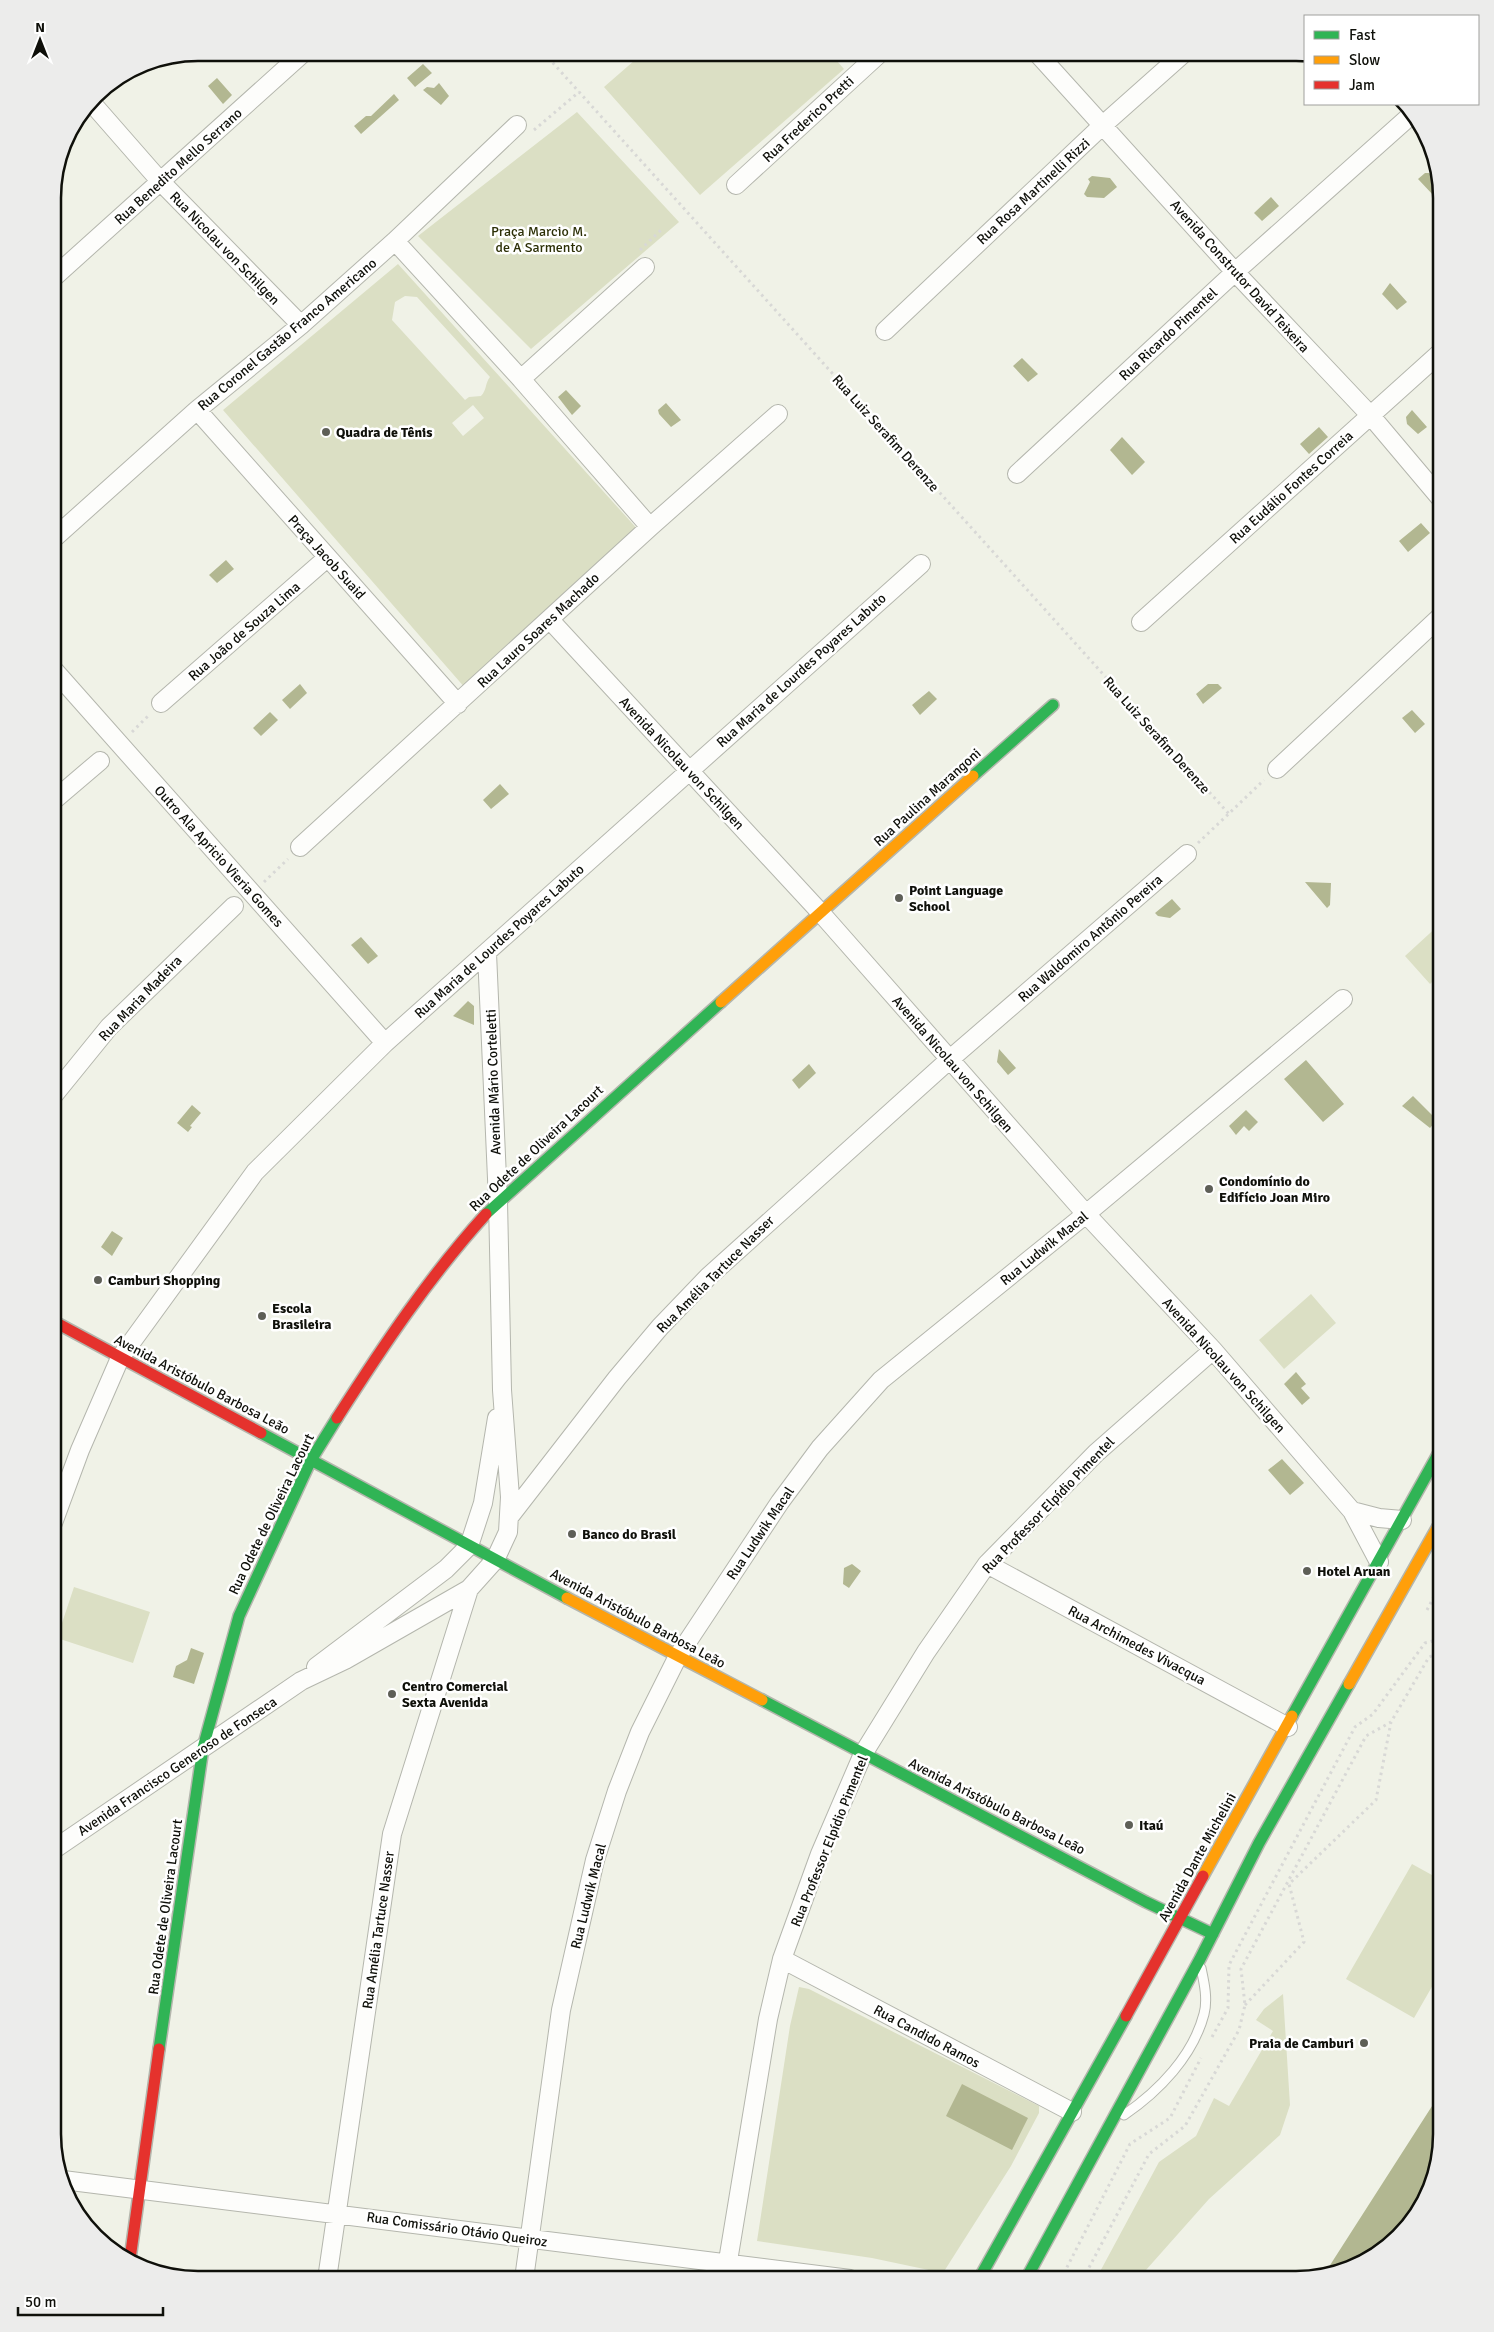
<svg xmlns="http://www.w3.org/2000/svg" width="1494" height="2332" font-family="Signika,sans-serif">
<rect width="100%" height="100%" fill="#f0f2e7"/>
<path fill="#dbdfc4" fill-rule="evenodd" d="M643,53h187l14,16 -144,126 -96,-108z
M577,112l102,110 -148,127 -113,-113z
M398,264l242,268 -174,157 -243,-279zM405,296l12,1 73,80c-5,6 -3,13 -9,19l-12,1 -4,3 -73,-80 3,-18zM473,405l11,13 -21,18 -11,-13z
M1441,923v50l-11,11 -25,-28z
M1311,1294l25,29 -52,46 -25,-29z
M74,1587l76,25 -17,51 -76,-25z
M1412,1864l29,16v91l-27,47 -68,-39z
M799,1987l10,2 230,117v7l-28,53 -68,107 -71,-15 -115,-17 33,-215z
M1283,1994l7,111 -10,30 -71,64 -71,80h-42l63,-117 37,-26 18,-38 15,8 44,-75 -17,-11 8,-11z"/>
<path fill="#b2b791" d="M423,64l9,9 -17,14 -8,-9z
M217,78l15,17 -9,9 -15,-18z
M439,83l10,13 -8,9 -18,-15 4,-3 7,1z
M394,94l5,6 -38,34 -7,-8 12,-10h5z
M1425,173h4l8,8 3,11 -6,4 -16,-17z
M1092,176l18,2 7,9 -13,11 -17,-1 -3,-3 6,-12 -2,-3z
M1271,197l8,9 -17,15 -8,-8z
M1390,283l17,19 -10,8 -15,-16z
M1022,358l16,16 -10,8 -15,-16z
M566,390l15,16 -9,9 -14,-18z
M666,403l15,17 -10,7 -12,-13 -1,-4z
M1412,410l15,17 -9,7 -11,-10 -1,-7z
M1319,427l9,10 -19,17 -9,-10z
M1122,437l23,25 -13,13 -22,-25z
M1421,523l9,10 -22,19 -9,-11z
M226,560l8,9 -17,14 -8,-8z
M300,684l7,9 -17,16 -8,-9z
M1208,684h10l4,4 -19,16 -7,-10z
M929,691l8,8 -17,16 -8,-10z
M1412,710l13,14 -10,9 -13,-15z
M270,712l8,8 -17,16 -8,-8z
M500,784l9,10 -18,15 -8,-9z
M1305,882l26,1 -1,22 -3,3z
M1172,899l9,10 -11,9 -12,-2 -3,-3z
M361,937l17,19 -10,8 -17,-19z
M468,1001l6,5v19l-21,-9z
M999,1049l17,19 -8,7 -11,-13z
M1306,1060l38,44 -21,18 -39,-43z
M809,1064l7,9 -17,16 -7,-9z
M1413,1096l24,24 -7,8 -28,-22z
M192,1105l9,8 -11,13 2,1 -4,5 -11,-9z
M1246,1110l12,12 -9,9 -5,-5 -8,9 -7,-9z
M112,1231l11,7 -11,18 -11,-9z
M1296,1372l10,12 -5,4 9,10 -8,7 -18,-21z
M1282,1459l22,24 -14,12 -22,-25z
M852,1564l9,7 -12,17 -6,-4 1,-16z
M191,1648l13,5 -10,31 -21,-7 3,-11 11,-6z
M962,2084l66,34 -16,32 -66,-34z
M1441,2092v42l-19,73 -62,57 -35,9z"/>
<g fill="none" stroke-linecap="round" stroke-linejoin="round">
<g stroke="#b4b6ad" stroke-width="11">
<path id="lane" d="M1124,2115c35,-24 69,-59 80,-101 4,-15 0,-32 -3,-46"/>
</g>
<g stroke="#b4b6ad" stroke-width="20">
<path id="street" d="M1037,53l198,219 136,144 70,83
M91,102l70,80 140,143
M736,185l144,-132
M395,241l126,138 129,148
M53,278l250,-225
M885,331l218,-206 81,-72
M521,379l124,-112
M197,410l261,294
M1017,474l218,-202 175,-156
M53,539l144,-129 104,-85 94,-84 122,-116
M550,620l270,292 266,302 127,136 139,161 27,51
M1141,622l300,-270
M53,669l332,374
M161,703l166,-145
M1277,769l164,-153
M53,801l47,-40
M300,847l350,-320 128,-113
M53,1096l56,-69 125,-121
M1352,1511l27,7 23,2
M510,1516l107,-138 43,-51 48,-50 241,-217 238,-206
M53,1523l27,-73 40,-92 135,-186 130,-129 536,-479
M987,1564l301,163
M316,1667l130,-98 23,-23 14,-43 14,-85
M53,1850l248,-169 44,-21 124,-71 26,-29 13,-28 2,-35 -8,-107 -4,-189 -11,-248
M782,1959l290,153
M63,2180l787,99
M327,2279l65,-445 77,-245
M524,2279l37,-269 34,-150 22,-69 23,-59 38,-76 102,-154 40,-54 61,-68 205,-166 257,-215
M725,2279l43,-260 14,-60 38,-105 43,-100 63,-102 61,-88 109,-111 117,-103"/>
</g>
<g stroke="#b4b6ad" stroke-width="14">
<path id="fast" d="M973,776l80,-71
M486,1214l235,-212
M261,1433l306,165
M762,1700l384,202 67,32
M1292,1716l149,-267
M159,2049l44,-301 36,-132 72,-156 26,-42
M979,2279l147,-263
M1026,2279l174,-320 59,-116 90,-159"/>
</g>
<g stroke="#b4b6ad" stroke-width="14">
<path id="slow" d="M721,1002l252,-226
M567,1598l195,102
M1349,1684l92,-163
M1203,1876l89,-160"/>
</g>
<g stroke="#b4b6ad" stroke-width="14">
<path id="jam" d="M53,1321l208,112
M337,1418c46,-72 92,-141 149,-204
M1126,2016l77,-140
M130,2259l29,-210"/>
</g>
<path stroke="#d8d8d6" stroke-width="3" stroke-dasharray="2.5 4" stroke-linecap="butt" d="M544,53l685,761
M534,130l45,-38
M640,250l21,-20
M132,732l17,-17
M1198,843l66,-63
M264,882l24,-23
M1427,1610l14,-27
M1245,2005l59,-63 -15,-58 87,-84 15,-78
M1212,2037l16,-29 1,-43 126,-238 18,-13 52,-71 16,-4
M1061,2279l69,-135 40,-26 31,-60
M1083,2279l66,-125 36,-28 54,-96 6,-25 -4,-36 125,-233 25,-14 38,-65 12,-5"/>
<use href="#lane" stroke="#fdfdfb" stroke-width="9"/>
<use href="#street" stroke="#fdfdfb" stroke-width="18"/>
<use href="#fast" stroke="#30b455" stroke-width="11"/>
<use href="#slow" stroke="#ff9f0a" stroke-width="11"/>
<use href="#jam" stroke="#e5322d" stroke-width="11"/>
</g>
<g fill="#5e5f57" stroke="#fff" stroke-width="2">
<circle cx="326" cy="432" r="5"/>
<circle cx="899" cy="898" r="5"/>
<circle cx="1209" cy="1189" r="5"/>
<circle cx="98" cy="1280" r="5"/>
<circle cx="262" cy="1316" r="5"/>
<circle cx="572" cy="1534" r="5"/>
<circle cx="1307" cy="1571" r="5"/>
<circle cx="392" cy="1694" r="5"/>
<circle cx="1129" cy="1825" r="5"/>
<circle cx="1364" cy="2043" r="5"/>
</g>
<g text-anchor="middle" stroke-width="5" stroke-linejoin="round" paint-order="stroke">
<g font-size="14" fill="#0f100a" stroke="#fff">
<text transform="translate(808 119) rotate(-43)" y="5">Rua Frederico Pretti</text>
<text transform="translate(178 166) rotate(-42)" y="5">Rua Benedito Mello Serrano</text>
<text transform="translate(1033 191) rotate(-43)" y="5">Rua Rosa Martinelli Rizzi</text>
<text transform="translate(225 248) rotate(46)" y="5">Rua Nicolau von Schilgen</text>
<text transform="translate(1240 276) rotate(48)" y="5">Avenida Construtor David Teixeira</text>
<text transform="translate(287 334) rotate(-40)" y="5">Rua Coronel Gastão Franco Americano</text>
<text transform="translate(1168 334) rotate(-43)" y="5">Rua Ricardo Pimentel</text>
<text transform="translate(886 433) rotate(48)" y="5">Rua Luiz Serafim Derenze</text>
<text transform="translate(1291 487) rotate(-42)" y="5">Rua Eudálio Fontes Correia</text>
<text transform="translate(327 557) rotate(48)" y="5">Praça Jacob Suaid</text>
<text transform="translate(538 630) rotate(-43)" y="5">Rua Lauro Soares Machado</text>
<text transform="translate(244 631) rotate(-41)" y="5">Rua João de Souza Lima</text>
<text transform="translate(801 670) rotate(-42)" y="5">Rua Maria de Lourdes Poyares Labuto</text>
<text transform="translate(1157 735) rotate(48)" y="5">Rua Luiz Serafim Derenze</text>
<text transform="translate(682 763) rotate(47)" y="5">Avenida Nicolau von Schilgen</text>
<text transform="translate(927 797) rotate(-42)" y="5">Rua Paulina Marangoni</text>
<text transform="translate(219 856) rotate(48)" y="5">Outro Ala Apricio Vieria Gomes</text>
<text transform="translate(1090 938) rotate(-41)" y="5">Rua Waldomiro Antônio Pereira</text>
<text transform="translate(499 941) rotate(-42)" y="5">Rua Maria de Lourdes Poyares Labuto</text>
<text transform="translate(140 998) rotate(-46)" y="5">Rua Maria Madeira</text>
<text transform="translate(953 1064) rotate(49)" y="5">Avenida Nicolau von Schilgen</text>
<text transform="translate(493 1082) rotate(-92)" y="5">Avenida Mário Corteletti</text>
<text transform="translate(536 1148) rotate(-43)" y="5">Rua Odete de Oliveira Lacourt</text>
<text transform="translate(1044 1248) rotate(-39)" y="5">Rua Ludwik Macal</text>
<text transform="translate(715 1274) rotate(-45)" y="5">Rua Amélia Tartuce Nasser</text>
<text transform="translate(1224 1365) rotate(48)" y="5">Avenida Nicolau von Schilgen</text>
<text transform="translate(202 1384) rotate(28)" y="5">Avenida Aristóbulo Barbosa Leão</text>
<text transform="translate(1048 1505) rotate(-46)" y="5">Rua Professor Elpídio Pimentel</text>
<text transform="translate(271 1514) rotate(-64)" y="5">Rua Odete de Oliveira Lacourt</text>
<text transform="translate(760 1533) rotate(-56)" y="5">Rua Ludwik Macal</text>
<text transform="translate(638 1618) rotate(28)" y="5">Avenida Aristóbulo Barbosa Leão</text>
<text transform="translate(1137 1645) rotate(28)" y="5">Rua Archimedes Vivacqua</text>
<text transform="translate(177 1766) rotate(-34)" y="5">Avenida Francisco Generoso de Fonseca</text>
<text transform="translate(997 1806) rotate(27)" y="5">Avenida Aristóbulo Barbosa Leão</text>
<text transform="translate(829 1841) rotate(-68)" y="5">Rua Professor Elpídio Pimentel</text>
<text transform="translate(1197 1857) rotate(-61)" y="5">Avenida Dante Michelini</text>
<text transform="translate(588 1896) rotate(-76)" y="5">Rua Ludwik Macal</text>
<text transform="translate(165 1907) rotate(-82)" y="5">Rua Odete de Oliveira Lacourt</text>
<text transform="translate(378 1930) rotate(-82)" y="5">Rua Amélia Tartuce Nasser</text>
<text transform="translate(927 2036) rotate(28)" y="5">Rua Candido Ramos</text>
<text transform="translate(457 2229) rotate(8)" y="5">Rua Comissário Otávio Queiroz</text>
</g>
<g font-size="14" fill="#2c2f06" stroke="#fff">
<text x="539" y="236">Praça Marcio M.<tspan x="539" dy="16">de A Sarmento</tspan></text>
</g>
<g font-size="14" font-weight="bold" fill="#0f100a" stroke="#fff" text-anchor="start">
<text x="336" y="437">Quadra de Tênis</text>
<text x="909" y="895">Point Language<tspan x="909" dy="16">School</tspan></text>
<text x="1219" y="1186">Condomínio do<tspan x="1219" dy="16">Edifício Joan Miro</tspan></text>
<text x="108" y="1285">Camburi Shopping</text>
<text x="272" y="1313">Escola<tspan x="272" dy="16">Brasileira</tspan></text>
<text x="582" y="1539">Banco do Brasil</text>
<text x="1317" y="1576">Hotel Aruan</text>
<text x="402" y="1691">Centro Comercial<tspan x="402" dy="16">Sexta Avenida</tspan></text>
<text x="1139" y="1830">Itaú</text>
<text x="1354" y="2048" text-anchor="end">Praia de Camburi</text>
</g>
</g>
<path d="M0 0H1494V2332H0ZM198 61H1296A137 137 0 0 1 1433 198V2134A137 137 0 0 1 1296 2271H198A137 137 0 0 1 61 2134V198A137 137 0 0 1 198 61Z" fill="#ececeb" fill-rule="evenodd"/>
<path fill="none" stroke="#0f100a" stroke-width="2.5" d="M198 61H1296A137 137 0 0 1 1433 198V2134A137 137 0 0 1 1296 2271H198A137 137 0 0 1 61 2134V198A137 137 0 0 1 198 61Z"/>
<rect x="1304" y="15" width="175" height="90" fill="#ffffff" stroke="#9f9f9d"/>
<rect x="1314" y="31" width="25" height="8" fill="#30b455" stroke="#9f9f9d"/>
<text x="1349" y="40" font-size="15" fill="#0f100a">Fast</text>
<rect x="1314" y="56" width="25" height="8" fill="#ff9f0a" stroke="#9f9f9d"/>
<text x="1349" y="65" font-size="15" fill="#0f100a">Slow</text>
<rect x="1314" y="81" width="25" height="8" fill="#e5322d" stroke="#9f9f9d"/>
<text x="1349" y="90" font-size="15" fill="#0f100a">Jam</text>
<g transform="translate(40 40)" stroke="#ffffff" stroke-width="4" paint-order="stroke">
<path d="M0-4L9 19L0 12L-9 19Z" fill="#0f100a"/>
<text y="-8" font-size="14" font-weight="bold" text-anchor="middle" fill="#0f100a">N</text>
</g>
<path d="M18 2307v8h145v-8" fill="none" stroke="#0f100a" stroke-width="2.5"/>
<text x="25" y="2307" font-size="15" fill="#0f100a" stroke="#ffffff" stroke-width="4" paint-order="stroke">50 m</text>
</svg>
